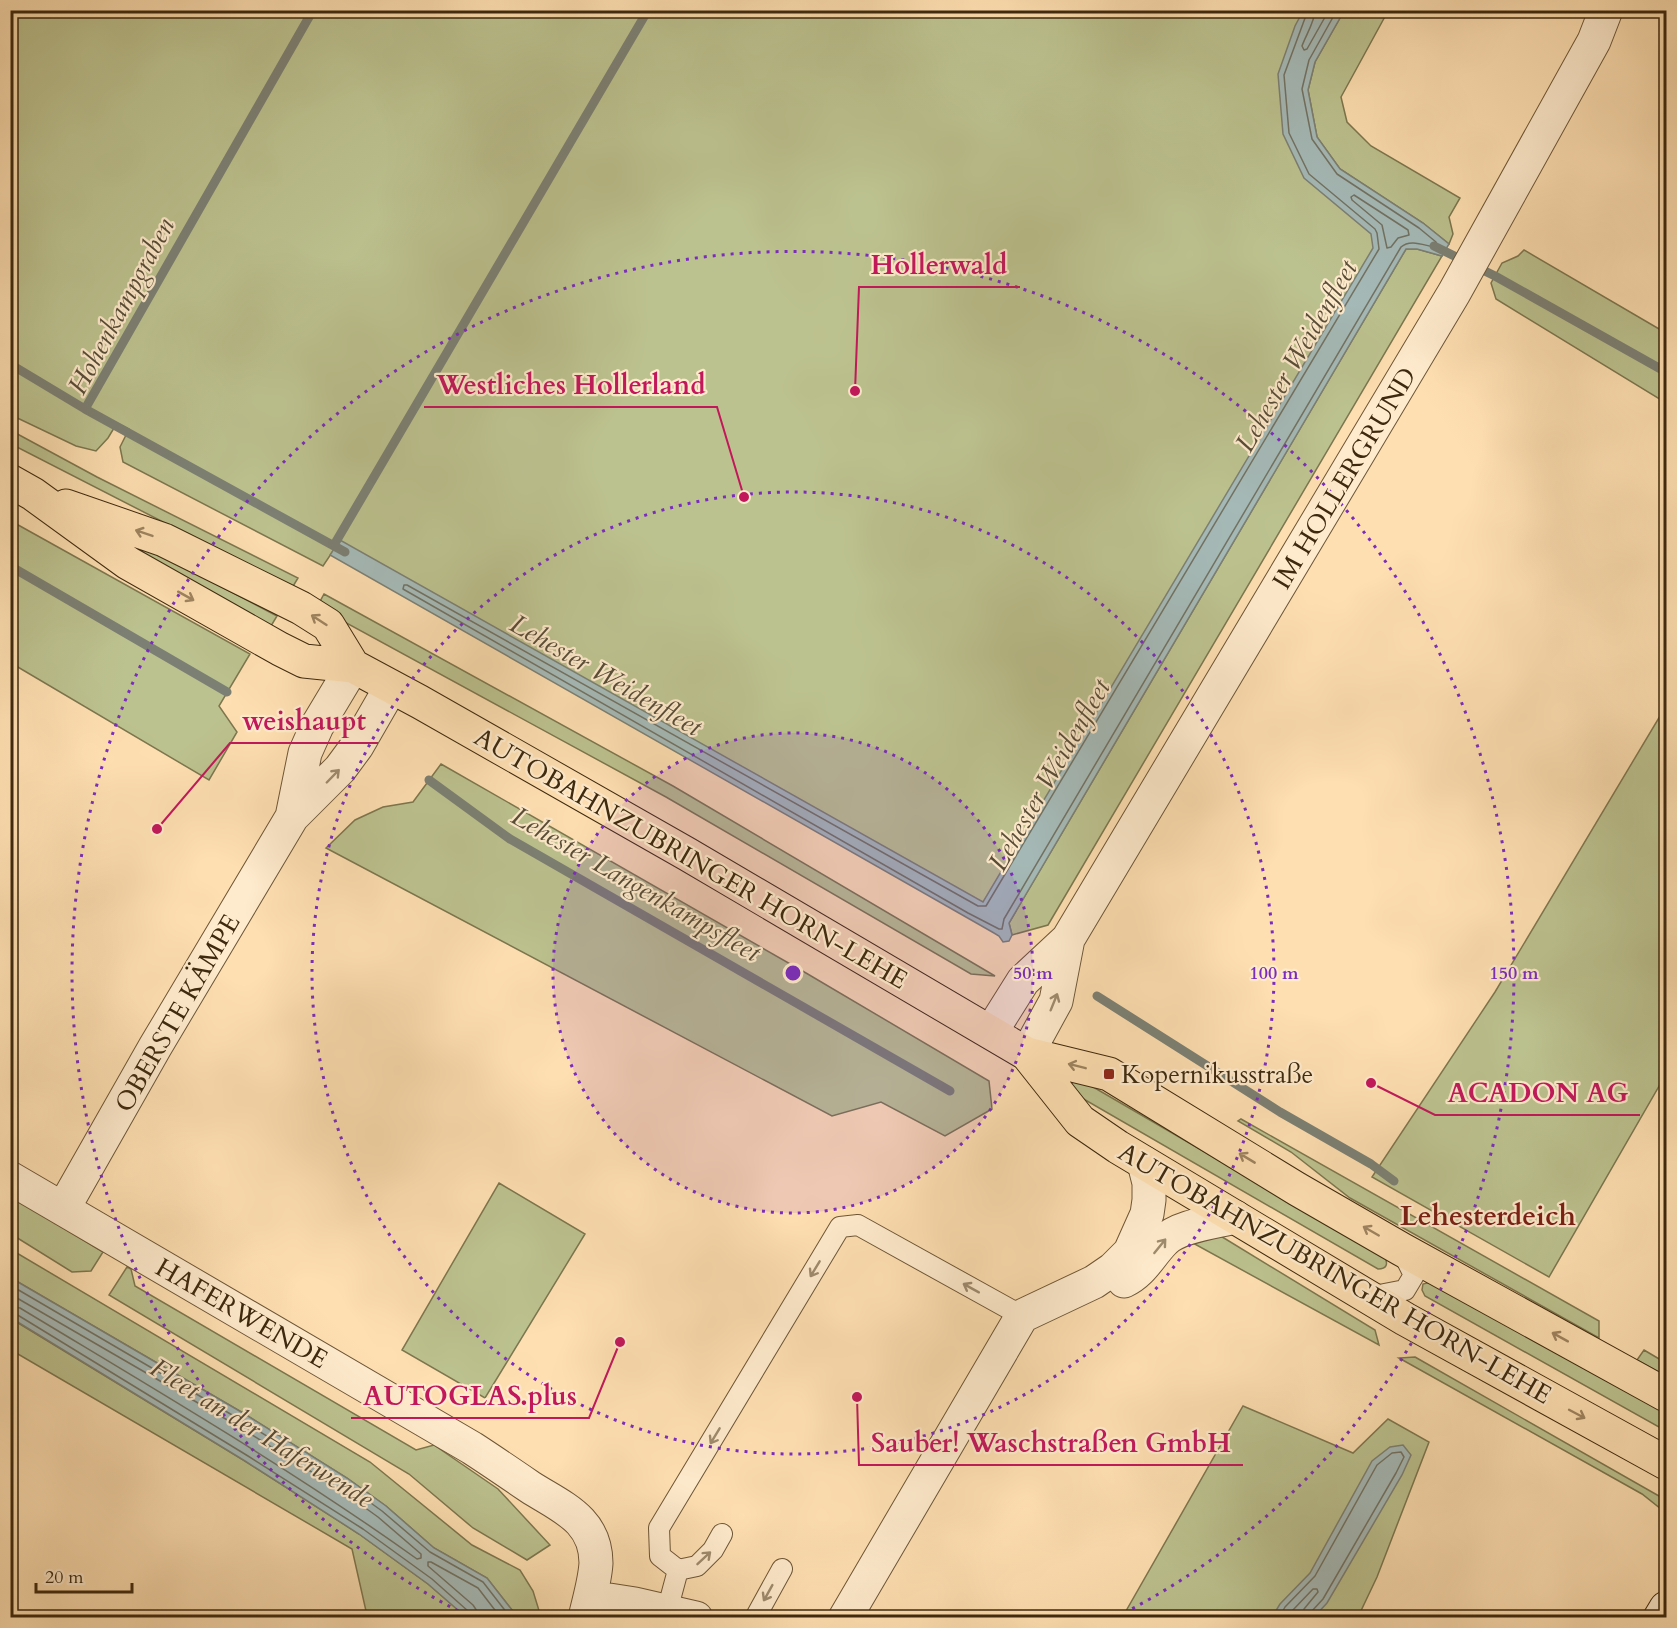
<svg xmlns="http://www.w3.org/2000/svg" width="1677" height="1628" font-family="Cardo,serif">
<rect width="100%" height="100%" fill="#fedfb1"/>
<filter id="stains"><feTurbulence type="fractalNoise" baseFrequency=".00333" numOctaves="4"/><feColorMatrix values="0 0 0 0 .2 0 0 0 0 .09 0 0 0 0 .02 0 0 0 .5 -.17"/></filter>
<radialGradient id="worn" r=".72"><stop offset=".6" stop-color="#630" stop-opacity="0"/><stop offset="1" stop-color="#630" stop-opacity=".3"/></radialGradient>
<path fill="#bcc28f" stroke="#7d764e" stroke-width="1.5" d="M11,11h1316l-33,62 5,58 101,107 -411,687 -656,-374 -10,15 -200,-104 -3,-15 9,-18 -12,-6 -9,15 -12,13 -20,-5 -65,-31z
M1344,11h44l-47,86 6,25 24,24 89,52 -11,19 4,17 -4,10 -26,-21 -83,-54 -23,-32 -9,-47 7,-28z
M1406,249h11l25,7 -394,669 -36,10 -3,-12z
M1524,250l142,83v70l-170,-104 -5,-16 11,-20 16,-7z
M10,430l87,47 201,101 -6,10 -281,-144z
M11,521l239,133 -31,52 18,26 -28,48 -198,-117z
M142,545l135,71 -6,10 -133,-73z
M324,594l349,192 322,190 -24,-2 -305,-177 -349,-190z
M1666,706v368l-117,203 -177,-100 123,-185z
M441,764l365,209 183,108 3,28 -47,27 -64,-34 -49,14 -506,-268 29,-28 28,-13 30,-5z
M1076,1077l309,180c3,7 2,12 -7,12l-310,-179 -2,-11z
M1241,1119l358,202v17l-249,-140 -59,-46 -53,-31z
M499,1183l86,51 -100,164 -83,-48z
M10,1195l93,57 -12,19 -19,1 -61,-38z
M1219,1235l156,95 4,15 -188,-103z
M10,1249l360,213 102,83 48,25 13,21 8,26h-26l-3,-7 -25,-32 -53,-30 -48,-42 -39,-28 -104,-65 -232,-135z
M127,1267l4,2 4,17 281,164 18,-5 64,44 52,56 -23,15 -54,-32 -64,-54 -300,-179z
M1427,1283h7l232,129v19l-241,-135 -3,-6 1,-6z
M10,1318l235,143 114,73 69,50 38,33h-87l-13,-6 -14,-62 -341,-199z
M1644,1350l22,13v13l-29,-16z
M1415,1357l251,143v13l-24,-19 -243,-136z
M1243,1406l110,47 35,-34 41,23 -52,135 -19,40 -236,1z"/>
<path fill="#a5bab8" stroke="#7c8074" stroke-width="1.5" d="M1303,11h41l-29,51 -7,28 9,47 23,32 83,54 26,21 -7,12 -25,-7h-11l-397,674 3,12 -3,6 -6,1 -4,-6 -5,-3 -664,-378 10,-15 643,362 390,-654 -2,-14 -67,-56 -21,-44 -5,-60 17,-48z
M11,1278l232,135 104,65 39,28 48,42 53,30 25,32 3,7h-49l-38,-33 -69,-50 -114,-73 -234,-143z
M1403,1445l8,10 -9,20 -75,128 -13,14h-42l8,-13 30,-31 62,-112 18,-14z"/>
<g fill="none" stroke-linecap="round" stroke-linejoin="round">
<path stroke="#727263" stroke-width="1.5" d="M1308,10l-24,65 5,58 20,41 66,55 2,4 2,16 -393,657h-8l-571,-321h-3l-1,4 565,324 31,16h3l2,-10 397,-672c9,-8 22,-2 33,0l3,-2 -1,-3 -17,-14 -82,-54 -25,-35 -10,-50 7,-29 28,-50
M1315,10c0,11 -9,25 -13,36l2,4 3,-1 22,-39
M1354,195l54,35 1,5 -11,3 -7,9 -4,1 -5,-23 -30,-25 -1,-3z
M10,1285l229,134 104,64 39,28 48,41 53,30 24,31 1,5
M10,1294l226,131 103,64 39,28 43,37v4l-4,1c-127,-91 -263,-170 -397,-251l-10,-2
M10,1313l6,1 232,142 115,73 69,50 36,32 2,7
M477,1618v-7l-4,-6 -45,-39v-4h3l47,26 23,30
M1279,1618l6,-11 30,-31 62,-111 15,-12 9,-1 3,5 -8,16 -73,126 -12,13 -1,6
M1288,1618l3,-6 22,-23h4l1,3 -14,17 -1,9"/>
<path stroke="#7c8074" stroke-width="9" d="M313,10l-228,399 260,143
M1434,246l61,30 171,96
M10,364l75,45
M334,545l314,-535
M10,566l217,126
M429,780l81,59 440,252
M1097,996l183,116 91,52 23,17"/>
<g stroke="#6e5637" stroke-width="22">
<path id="service" d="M1369,1297l36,-7 9,-15 -11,-22
M678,1570l-18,-14 -1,-28 181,-301 18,-2 164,91
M678,1570l19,-4 16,-16 9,-16
M667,1611l11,-41
M755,1618l27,-49"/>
</g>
<g stroke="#6e5637" stroke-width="35">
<path id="minor" d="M292,817l13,-64 12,-27 36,-60
M991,1032l32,-51 45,-42 386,-646 140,-252 12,-31
M1027,1054l29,-53 12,-62
M10,1178l462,270c20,13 39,26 58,39 31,20 66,32 66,76 -1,18 -7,37 -11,55
M63,1209l92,-162 137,-230 48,-48 17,-23 34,-59
M1124,1281c19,-9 26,-26 40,-40 14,-15 51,-19 71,-24
M590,1597l45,7 61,14
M845,1618l177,-302 72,-34 19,-13 17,-17 17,-38 2,-14v-17l-5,-20"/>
</g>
<g stroke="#3e290e" stroke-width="35">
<path id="secondary" d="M1660,1618l6,-10"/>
</g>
<g stroke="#3e290e" stroke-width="35">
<path id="primary" d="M10,481l23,13 95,69 152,86 24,12 49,5 67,36 267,152 340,200 82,20 188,115 104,60 265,146
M66,506l98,34 137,68 27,17 25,41
M1027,1054l53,67 38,26 287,172 261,144"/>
</g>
<use href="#service" stroke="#feeacc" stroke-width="20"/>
<use href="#minor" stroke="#feeacc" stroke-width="33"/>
<use href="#secondary" stroke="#feeacc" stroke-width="33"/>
<use href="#primary" stroke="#fedfb1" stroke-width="33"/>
</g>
<defs><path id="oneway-shaft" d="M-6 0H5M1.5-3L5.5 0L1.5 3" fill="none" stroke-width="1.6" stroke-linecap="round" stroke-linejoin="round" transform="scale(1.5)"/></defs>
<g stroke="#9e8460">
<use href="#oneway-shaft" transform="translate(144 533) rotate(-161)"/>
<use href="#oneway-shaft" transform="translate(186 596) rotate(29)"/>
<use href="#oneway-shaft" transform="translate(319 620) rotate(-147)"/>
<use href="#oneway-shaft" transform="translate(1077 1066) rotate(-166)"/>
<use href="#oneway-shaft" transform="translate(1247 1158) rotate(-149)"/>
<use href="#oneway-shaft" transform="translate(1371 1231) rotate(-150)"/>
<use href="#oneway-shaft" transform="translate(1560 1337) rotate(-151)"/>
<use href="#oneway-shaft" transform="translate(1577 1414) rotate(28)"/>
</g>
<g stroke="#9e8a6d">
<use href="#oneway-shaft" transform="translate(333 776) rotate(-46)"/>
<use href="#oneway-shaft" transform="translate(1054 1002) rotate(-68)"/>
<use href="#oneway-shaft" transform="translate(1160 1246) rotate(-51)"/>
<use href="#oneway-shaft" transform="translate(815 1269) rotate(121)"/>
<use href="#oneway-shaft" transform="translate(971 1288) rotate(-151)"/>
<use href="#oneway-shaft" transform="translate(715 1436) rotate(121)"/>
<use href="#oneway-shaft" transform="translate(704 1558) rotate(-43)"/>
<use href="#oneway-shaft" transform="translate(768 1593) rotate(119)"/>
</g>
<circle cx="793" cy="973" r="240" fill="#7b2cbf" fill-opacity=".12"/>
<g fill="none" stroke="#7b2cbf" stroke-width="3" stroke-dasharray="3 6">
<circle cx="793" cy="973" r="240"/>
<circle cx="793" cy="973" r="481"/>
<path d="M466 1615A721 721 0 1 1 1120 1615"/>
</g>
<rect fill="#8f2418" stroke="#feeacc" stroke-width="2" x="1103" y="1068" width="12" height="12" rx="3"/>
<g text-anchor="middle" stroke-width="4.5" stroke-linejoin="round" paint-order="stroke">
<g font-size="26" fill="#3e290e" stroke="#feeacc">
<text transform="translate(1344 478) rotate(-59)" y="9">IM HOLLERGRUND</text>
<text transform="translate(691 858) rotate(30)" y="9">AUTOBAHNZUBRINGER HORN-LEHE</text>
<text transform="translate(177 1013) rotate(-60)" y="9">OBERSTE KÄMPE</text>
<text transform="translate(1335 1273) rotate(30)" y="9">AUTOBAHNZUBRINGER HORN-LEHE</text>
<text transform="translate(242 1313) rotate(30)" y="9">HAFERWENDE</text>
</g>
<g font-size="26" fill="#3e290e" stroke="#feeacc" text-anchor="start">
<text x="1121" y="1083">Kopernikusstraße</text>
</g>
<g font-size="27" font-style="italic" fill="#584d38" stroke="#feeacc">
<text transform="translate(121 306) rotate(-62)" y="9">Hohenkampgraben</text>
<text transform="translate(1296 356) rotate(-60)" y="9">Lehester Weidenfleet</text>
<text transform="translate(606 675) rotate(30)" y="9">Lehester Weidenfleet</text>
<text transform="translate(1049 775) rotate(-60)" y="9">Lehester Weidenfleet</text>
<text transform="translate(636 884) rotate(30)" y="9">Lehester Langenkampsfleet</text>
<text transform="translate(262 1433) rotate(32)" y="9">Fleet an der Haferwende</text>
</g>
<g font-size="28" font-weight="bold" fill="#7a1f14" stroke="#feeacc">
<text x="1488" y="1225">Lehesterdeich</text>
</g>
</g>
<circle cx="793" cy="973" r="9" fill="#7b2cbf" stroke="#feeacc" stroke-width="3"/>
<g font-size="18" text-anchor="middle" font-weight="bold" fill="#7b2cbf" stroke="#feeacc" stroke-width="4.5" stroke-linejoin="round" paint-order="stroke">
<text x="1033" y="979">50 m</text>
<text x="1274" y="979">100 m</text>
<text x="1514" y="979">150 m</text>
</g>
<path fill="none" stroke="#c2185b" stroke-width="2" d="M855 391L859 287H1020M744 497L717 407H424M157 829L230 743H378M1371 1083L1435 1115H1640M620 1342L589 1418H351M857 1397L859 1465H1243"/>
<g fill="#c2185b" stroke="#feeacc" stroke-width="2">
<circle cx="855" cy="391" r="6"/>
<circle cx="744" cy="497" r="6"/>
<circle cx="157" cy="829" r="6"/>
<circle cx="1371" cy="1083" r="6"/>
<circle cx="620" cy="1342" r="6"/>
<circle cx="857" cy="1397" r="6"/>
</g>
<g font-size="27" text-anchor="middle" font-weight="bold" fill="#c2185b" stroke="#feeacc" stroke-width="4.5" stroke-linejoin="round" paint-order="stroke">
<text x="939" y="274">Hollerwald</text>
<text x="571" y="394">Westliches Hollerland</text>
<text x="304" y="730">weishaupt</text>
<text x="1538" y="1102">ACADON AG</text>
<text x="470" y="1405">AUTOGLAS.plus</text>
<text x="1051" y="1452">Sauber! Waschstraßen GmbH</text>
</g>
<rect width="1677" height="1628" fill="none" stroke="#fedfb1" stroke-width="36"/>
<rect x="12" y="12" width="1653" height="1604" fill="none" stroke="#3e290e" stroke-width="3"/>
<rect x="18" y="18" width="1641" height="1592" fill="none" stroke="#3e290e" stroke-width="1.5"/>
<path d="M36 1583v9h96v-9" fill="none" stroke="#3e290e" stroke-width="3"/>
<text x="45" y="1583" font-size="18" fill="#3e290e" stroke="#feeacc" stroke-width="4.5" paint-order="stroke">20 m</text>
<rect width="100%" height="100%" filter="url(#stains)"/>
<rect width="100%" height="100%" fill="url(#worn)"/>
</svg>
